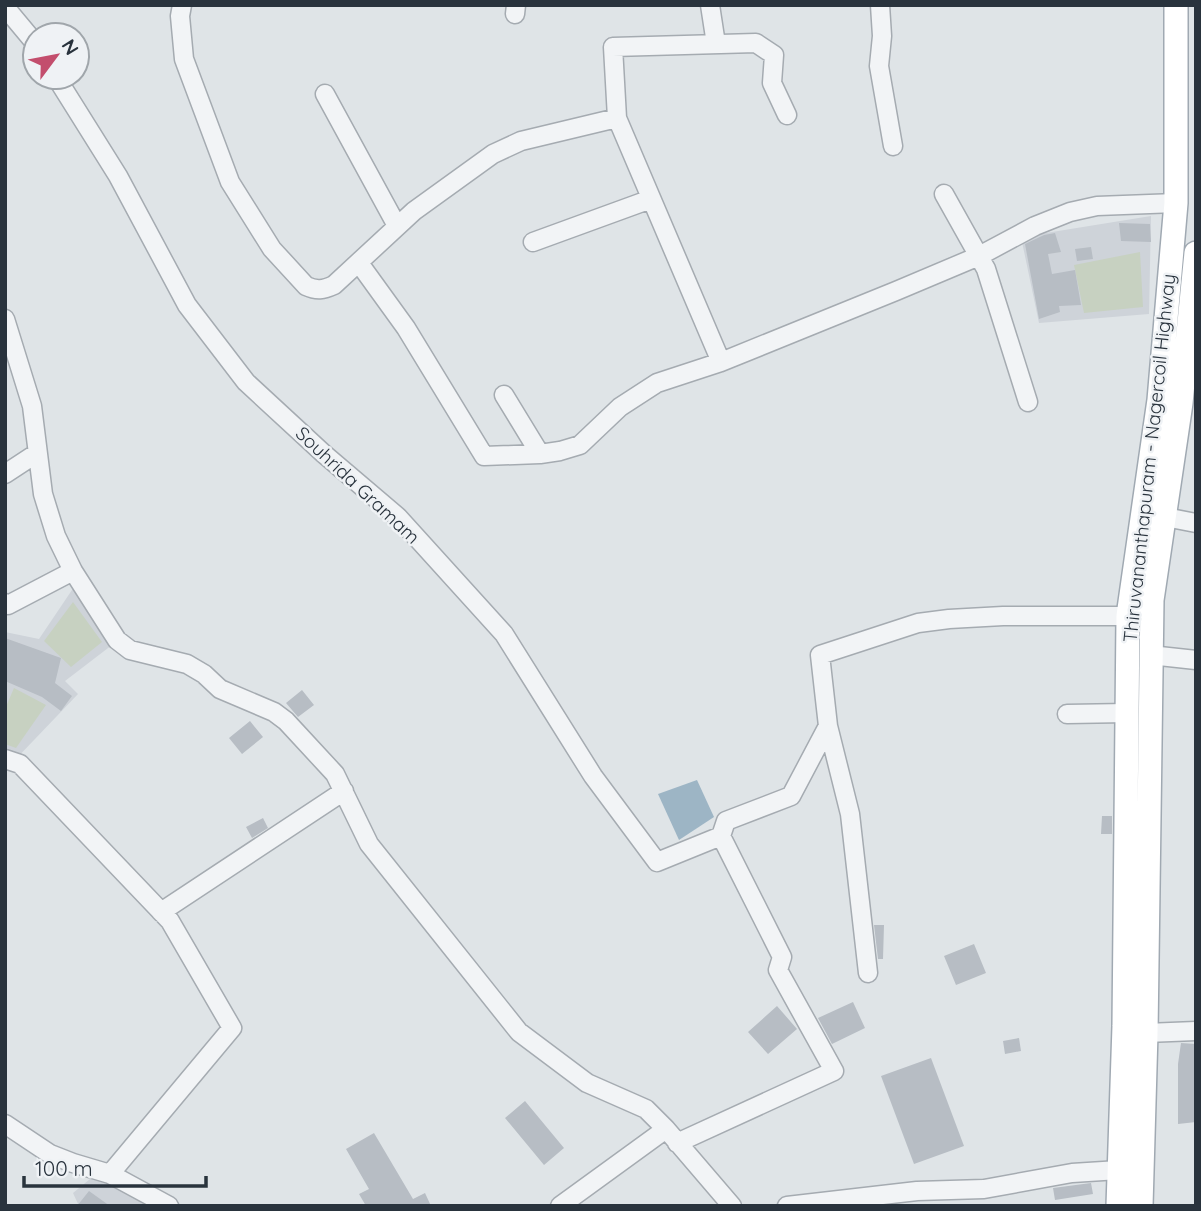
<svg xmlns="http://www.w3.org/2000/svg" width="1201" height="1211" font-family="Quicksand,sans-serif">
<rect width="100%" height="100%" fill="#dfe4e7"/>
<path fill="#ced3d9" d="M1151,216l-2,98 -110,9 -18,-86z
M74,587l38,58 -47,36 13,13 -66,69 -7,-2v-129l34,7z
M96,1174l60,32h-77l-6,-13z"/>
<path fill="#c7d1c1" d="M1140,252l3,55 -59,6 -10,-48z
M73,602l29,40 -31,25 -27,-26z
M14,688l32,17 -30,43 -11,-4v-35z"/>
<path fill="#9db5c5" d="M697,780l17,37 -35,23 -21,-46z"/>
<path fill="#b7bdc4" d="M1119,223l31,1 1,18 -30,-1z
M1055,233l6,19 -13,2 4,20 23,-4 6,35 -22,1 1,6 -21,7 -14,-75 19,-9z
M1091,247l2,12 -16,2 -2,-12z
M5,638l56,20 -6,25 17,13 -11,15 -19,-14 -37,-16z
M302,690l12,15 -16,12 -12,-14z
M250,721l13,16 -21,17 -13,-16z
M1102,816h10v18h-11z
M263,818l5,10 -16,10 -6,-11z
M874,925h10l-1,34h-5z
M974,944l12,29 -30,12 -12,-29z
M853,1002l12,26 -33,16 -14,-26z
M777,1006l20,23 -29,25 -20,-22z
M1019,1038l2,13 -16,3 -2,-13z
M1181,1043l15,1v78l-18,2v-60z
M931,1058l33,88 -50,18 -33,-88z
M525,1101l39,47 -20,17 -39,-47z
M374,1133l39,66 12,-6 6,13h-65l-7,-12 10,-5 -23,-40z
M1091,1183l2,11 -38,6 -2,-12z
M89,1191l21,15h-33z"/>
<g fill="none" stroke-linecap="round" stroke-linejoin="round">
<g stroke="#a5abb1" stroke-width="21">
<path id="minor" d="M182,5l-2,11 4,43 46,123 42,67 34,37c11,5 17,4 28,-1l80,-74 79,-57 28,-13 96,-23
M710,5l6,39
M880,5l2,31 -3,30 14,80
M5,7l30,36
M515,14l1,-9
M56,77l62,99 69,129 59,77 78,72 74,63 106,117 89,142 64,86 64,-26
M325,94l72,132
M944,194l42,75 42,133
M533,242l118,-43
M359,263l47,65 78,128 56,-2 20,-3 20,-6 40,-38 37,-24 64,-21 175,-71 83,-35 56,-30 35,-14 27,-6 79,-3
M5,319l27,87 11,88 13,42 17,35 44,69 13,10 57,14 17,10 16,15 54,23 12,9 49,53 34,70 150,188 68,51 59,26 20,20
M721,362l-104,-244 -4,-71 143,-4 18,12 -2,28 15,32
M504,395l36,59
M5,474l32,-21
M1165,517l31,6
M5,603l3,2 65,-34
M1150,655l46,5
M1067,714l60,-1
M828,726l22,88 18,159
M5,759l15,5 150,157 62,107 -122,146
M161,912l183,-121
M1146,1033l50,-2
M5,1124l45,30 23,9 37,11 59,32
M677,1143l157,-72 -56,-101 4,-13 -61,-121 5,-15 65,-25 37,-70 -8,-71 98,-32 31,-4 54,-3h125
M560,1206l106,-77 66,77
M787,1206l130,-15 67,-2 88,-16 47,-3"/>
</g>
<g stroke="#a0a9b2" stroke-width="26">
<path id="major" d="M1118,1206l6,-180 4,-410 31,-216 17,-197v-198
M1141,1206l5,-173 6,-433 29,-197 15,-150"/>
</g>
<use href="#minor" stroke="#f2f4f6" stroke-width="18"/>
<use href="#major" stroke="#fff" stroke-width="23"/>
</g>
<g text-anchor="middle" stroke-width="5" stroke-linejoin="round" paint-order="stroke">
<g font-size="19" fill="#29333d" stroke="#eff2f5">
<text transform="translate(1149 458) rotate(-84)" y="7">Thiruvananthapuram - Nagercoil Highway</text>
<text transform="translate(358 485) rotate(43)" y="7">Souhrida Gramam</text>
</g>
</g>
<rect width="1201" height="1211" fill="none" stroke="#29333d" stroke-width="14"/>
<g transform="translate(56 56) rotate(58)"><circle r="33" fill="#eff2f5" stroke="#a0a6ab" stroke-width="2"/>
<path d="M0-5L12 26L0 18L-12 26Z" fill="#c34e6d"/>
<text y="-10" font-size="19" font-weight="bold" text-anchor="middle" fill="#29333d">N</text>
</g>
<path d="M24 1176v10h182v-10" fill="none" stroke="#29333d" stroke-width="3.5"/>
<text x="35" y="1176" font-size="21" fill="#29333d" stroke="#eff2f5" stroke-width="5" paint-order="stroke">100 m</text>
</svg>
